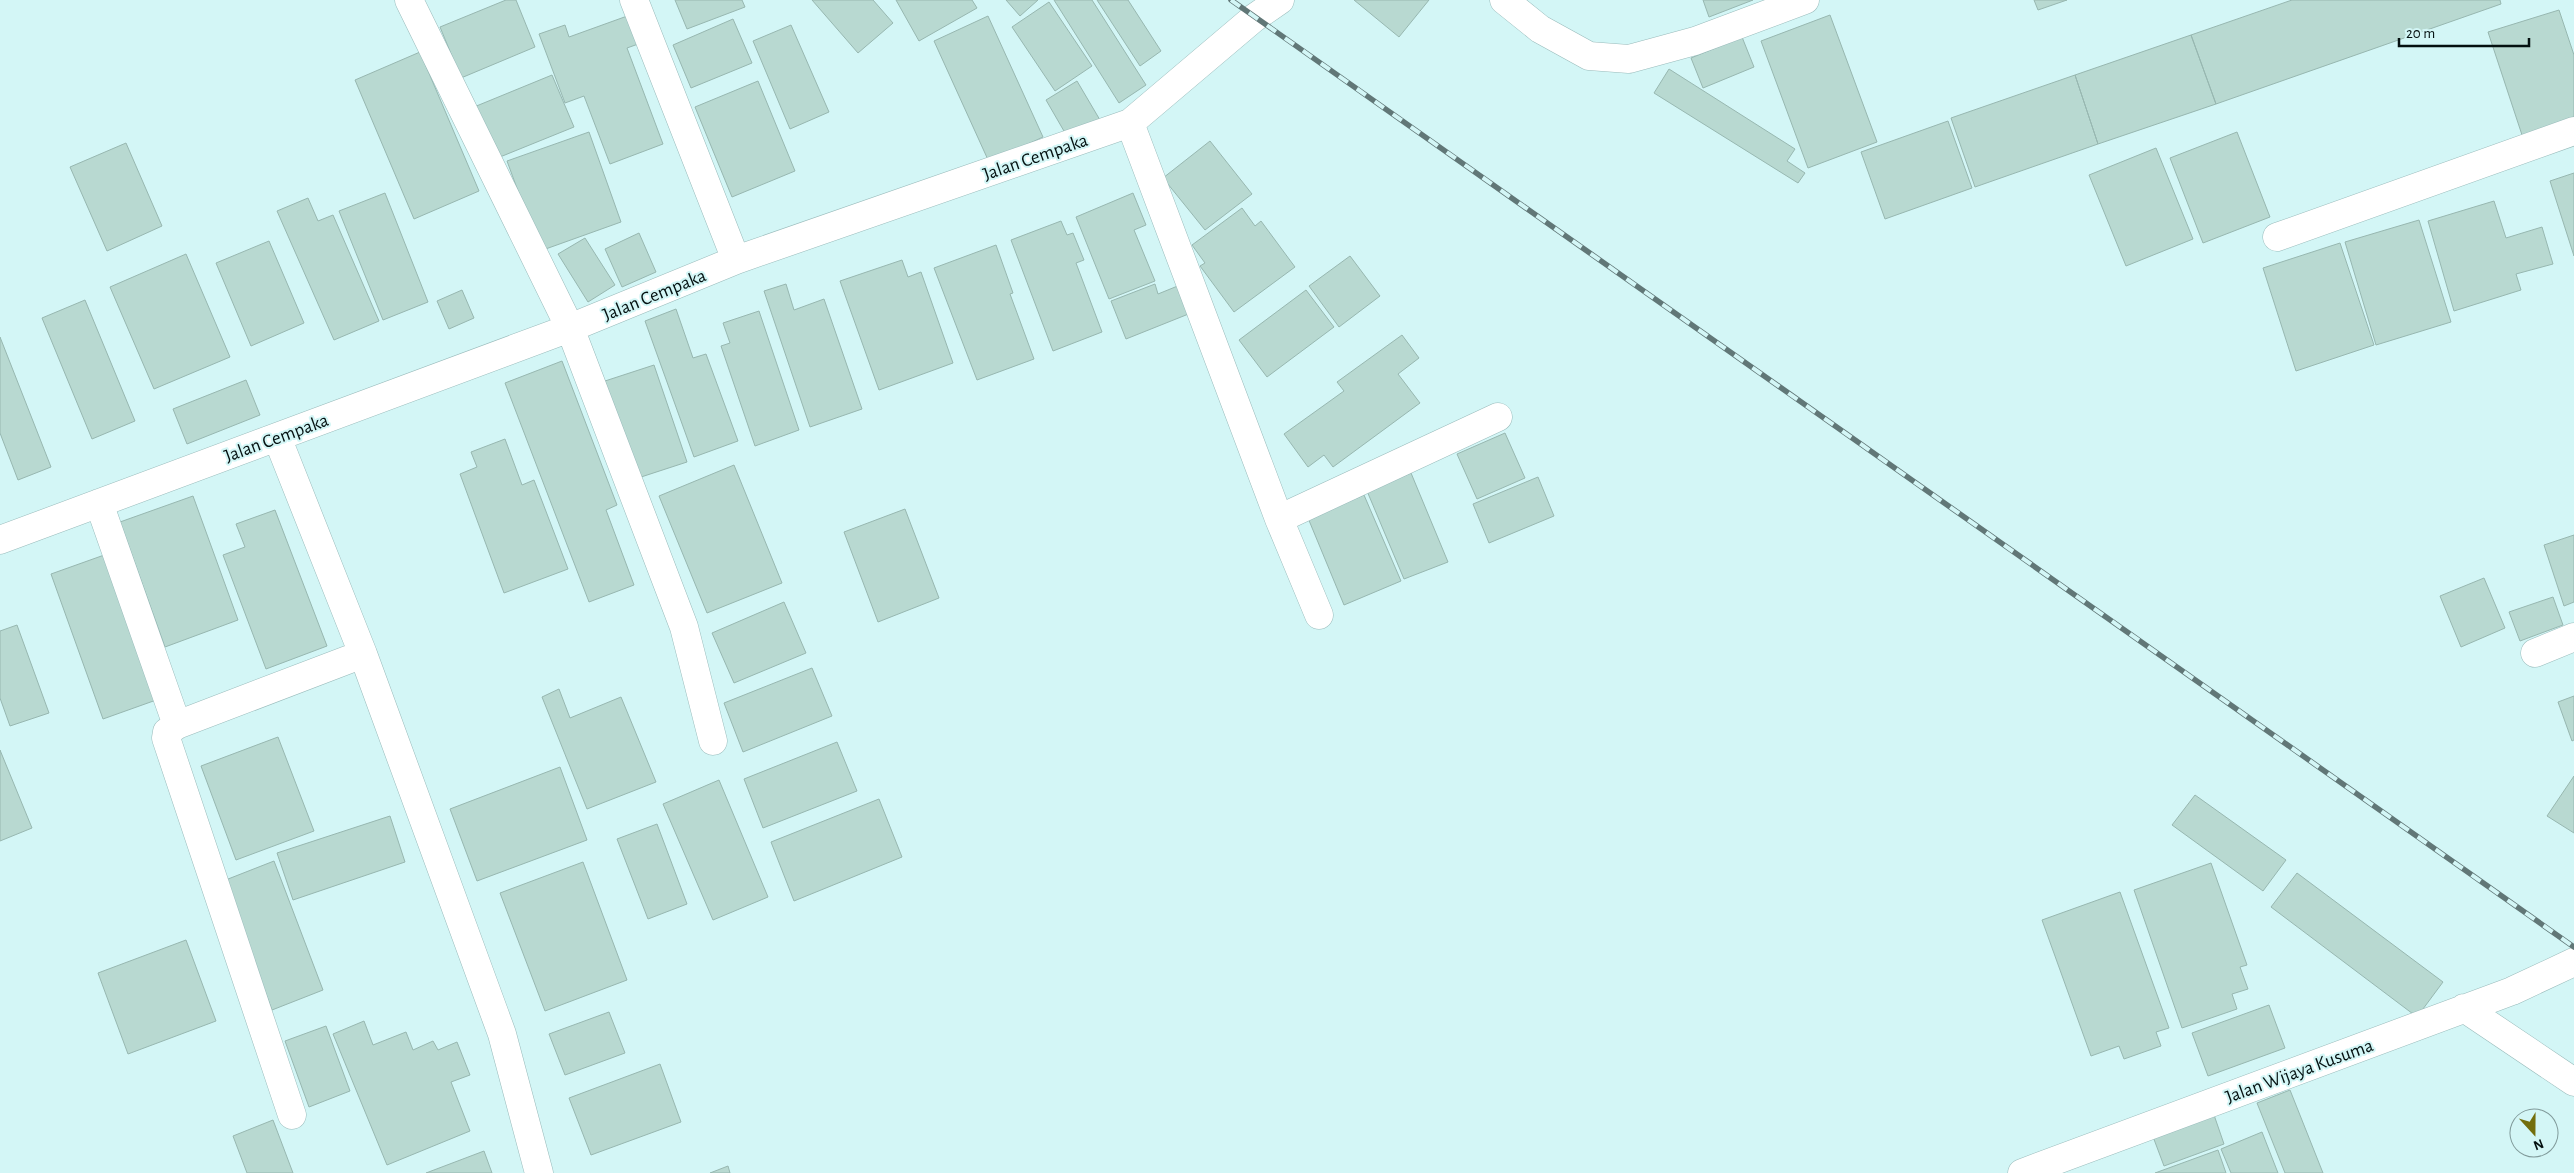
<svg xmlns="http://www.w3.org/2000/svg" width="2574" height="1173" font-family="'Alegreya Sans',sans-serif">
<rect width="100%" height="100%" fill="#d3f6f6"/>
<path fill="#b8d9d1" stroke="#97b7b0" d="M506,0h10l19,47 -74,31 -21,-51z
M675,0h67l3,7 -58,22z
M812,0h61l20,23 -35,30z
M896,0h76l5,8 -58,33z
M1006,0h32l-18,16z
M1054,0h38l54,85 -27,18z
M1097,0h31l33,51 -21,15z
M1354,0h75l-30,37z
M1703,0h50l-44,17z
M2034,0h33l-29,10z
M2292,0h208l1,4 -285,100 -25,-69z
M1049,2l43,64 -37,25 -43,-64z
M2559,10l15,45v69l-50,17 -36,-109z
M630,15l11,28 -14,5 36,96 -53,20 -26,-68 -19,7 -26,-69 26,-9 4,12z
M1830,15l47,127 -69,26 -47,-127z
M988,16l55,121 -54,25 -55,-121z
M733,19l19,44 -61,25 -18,-43z
M791,25l38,87 -39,17 -37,-88z
M2191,35l25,69 -118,40 -23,-69z
M1742,37l12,30 -51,21 -12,-30z
M420,52l59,139 -65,28 -59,-139z
M1669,69l126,80 -8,12 18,12 -7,10 -144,-90z
M552,75l22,52 -79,32 -21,-52z
M2075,75l23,69 -123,43 -24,-69z
M758,81l37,90 -63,26 -37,-90z
M1077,81l23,39 -32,18 -22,-38z
M1948,121l24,67 -87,31 -24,-67z
M589,132l32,90 -81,29 -33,-90z
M2237,132l33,85 -67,26 -33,-85z
M1210,141l42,53 -47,36 -42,-52z
M126,143l36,83 -55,25 -37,-84z
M2156,148l37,91 -67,27 -37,-91z
M2574,173v83l-24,-75z
M385,193l43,109 -45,18 -44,-109z
M1133,193l13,32 -12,5 21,51 -46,18 -33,-82z
M308,198l10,23 15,-6 46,106 -45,19 -57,-129z
M2494,201l12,37 36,-11 11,37 -37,10 5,16 -67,21 -26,-90z
M1242,208l13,18 6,-5 34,46 -61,45 -34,-46 5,-3 -13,-18z
M2419,220l32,102 -75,23 -31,-103z
M1061,221l6,14 6,-2 11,27 -8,3 26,69 -49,19 -42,-111z
M639,233l17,39 -34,15 -17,-38z
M585,238l30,47 -27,17 -30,-48z
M269,241l35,82 -53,23 -35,-83z
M2340,243l34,102 -78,26 -33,-103z
M996,245l17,48 -3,1 24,65 -57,21 -43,-112z
M186,254l44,103 -76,32 -44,-102z
M1350,256l30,40 -41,31 -30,-41z
M902,260l6,17 13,-5 32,91 -74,27 -39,-109z
M1185,283l11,28 -70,28 -15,-38 44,-17 3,10z
M786,284l8,26 30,-11 38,110 -52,18 -46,-136z
M462,290l12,28 -25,11 -12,-28z
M1306,290l28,37 -67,50 -28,-37z
M85,300l50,121 -43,18 -50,-121z
M676,309l17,49 13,-4 32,87 -44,16 -49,-136z
M759,311l40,119 -44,16 -34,-100 9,-3 -7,-20z
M1402,335l17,23 -21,16 22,29 -87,64 -9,-12 -16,12 -24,-33 60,-43 -7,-9z
M0,337l51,130 -33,13 -18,-47z
M562,361l55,144 -11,5 28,75 -45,17 -84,-219z
M654,365l33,97 -49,16 -33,-97z
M246,380l14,35 -73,29 -14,-35z
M1505,433l20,45 -48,21 -20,-45z
M505,439l17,46 12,-5 34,89 -64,24 -44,-119 17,-7 -6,-15z
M734,465l48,118 -75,30 -48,-117z
M1411,473l37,89 -44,17 -37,-88z
M1538,477l16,39 -65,27 -16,-39z
M1364,495l37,86 -57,24 -36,-87z
M193,496l45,124 -73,27 -45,-125z
M905,509l34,89 -61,24 -34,-90z
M275,510l52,136 -61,23 -43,-114 22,-8 -9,-23z
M2574,535v67l-10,4 -20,-61z
M107,554l52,145 -56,20 -52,-145z
M2484,578l21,50 -44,19 -21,-51z
M2553,597l10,28 -43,16 -11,-29z
M784,602l22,51 -72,30 -22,-50z
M17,625l32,88 -39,13 -10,-28v-67z
M812,668l20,48 -89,36 -19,-49z
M559,689l11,29 51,-21 35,85 -69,27 -45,-112z
M2574,696v44l-2,1 -14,-39z
M278,737l36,94 -78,29 -35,-94z
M837,742l20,49 -94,37 -19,-49z
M0,750l32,78 -32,13z
M560,767l27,73 -110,41 -27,-72z
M2574,776v57l-27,-17z
M719,780l49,117 -55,23 -50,-116z
M2195,795l91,65 -23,31 -91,-66z
M879,799l23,58 -108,44 -23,-59z
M390,816l15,46 -112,38 -16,-47z
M657,824l30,80 -39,15 -31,-80z
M274,861l49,129 -51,20 -49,-129z
M583,862l44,118 -82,31 -45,-118z
M2211,863l36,102 -7,2 8,22 -16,5 5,15 -55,19 -48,-138z
M2297,873l146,109 -26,35 -146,-110z
M2120,892l49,136 -13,4 5,14 -37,13 -5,-13 -28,10 -49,-136z
M186,940l30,81 -88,33 -30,-81z
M2269,1005l16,43 -77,28 -16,-43z
M609,1012l16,41 -60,22 -16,-41z
M364,1021l9,24 33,-13 7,18 20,-9 5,9 19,-8 13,33 -19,7 19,49 -83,34 -54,-131z
M326,1026l24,65 -41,16 -24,-66z
M660,1064l21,58 -90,33 -22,-57z
M2290,1090l33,83h-38l-28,-70z
M2213,1112l11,32 -60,22 -12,-32z
M273,1120l20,53h-46l-14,-37z
M2262,1132l16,41h-47l-10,-24z
M2218,1150l8,23h-71z
M484,1151l8,22h-66z
M728,1166l2,7h-20z"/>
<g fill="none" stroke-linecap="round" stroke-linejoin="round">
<g stroke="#9bb" stroke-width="29">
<path id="minor" d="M409,0l161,328 114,299 29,114
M634,0l102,260
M1504,0l36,29 49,27 40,3 66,-18 110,-41
M1130,123l149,396 40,96
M2277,237l297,-106
M277,437l86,217 139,380 37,139
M99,503l78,222
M1279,519l219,-102
M0,540l570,-212 166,-68 394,-137 124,-105 26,-18
M2535,653l39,-16
M2464,1008l110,74
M292,1115l-126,-377 1,-6 10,-7 186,-71
M2022,1173l490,-182 62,-29"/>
</g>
<use href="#minor" stroke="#fff" stroke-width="28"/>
<g stroke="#617777" stroke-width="5.5">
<path id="rail" d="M1231,0l1343,947"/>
</g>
<use href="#rail" stroke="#d3f6f6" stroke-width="4" stroke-dasharray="11" stroke-linecap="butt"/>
</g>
<g text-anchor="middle" stroke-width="4" stroke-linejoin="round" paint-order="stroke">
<g font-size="19" fill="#041010" stroke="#d3f6f6">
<text transform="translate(1035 156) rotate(-19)" y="7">Jalan Cempaka</text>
<text transform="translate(654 294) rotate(-22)" y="7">Jalan Cempaka</text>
<text transform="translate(276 437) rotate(-20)" y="7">Jalan Cempaka</text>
<text transform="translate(2299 1070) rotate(-20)" y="7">Jalan Wijaya Kusuma</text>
</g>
</g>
<g transform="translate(2534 1133) rotate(159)"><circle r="24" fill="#d3f6f6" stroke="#809a9a"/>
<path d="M0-4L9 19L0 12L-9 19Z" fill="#736e0d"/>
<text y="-8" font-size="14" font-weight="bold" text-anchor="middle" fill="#041010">N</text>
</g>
<path d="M2399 38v8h130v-8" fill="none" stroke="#041010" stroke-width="2.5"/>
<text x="2406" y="38" font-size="15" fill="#041010" stroke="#d3f6f6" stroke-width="4" paint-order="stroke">20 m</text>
</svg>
